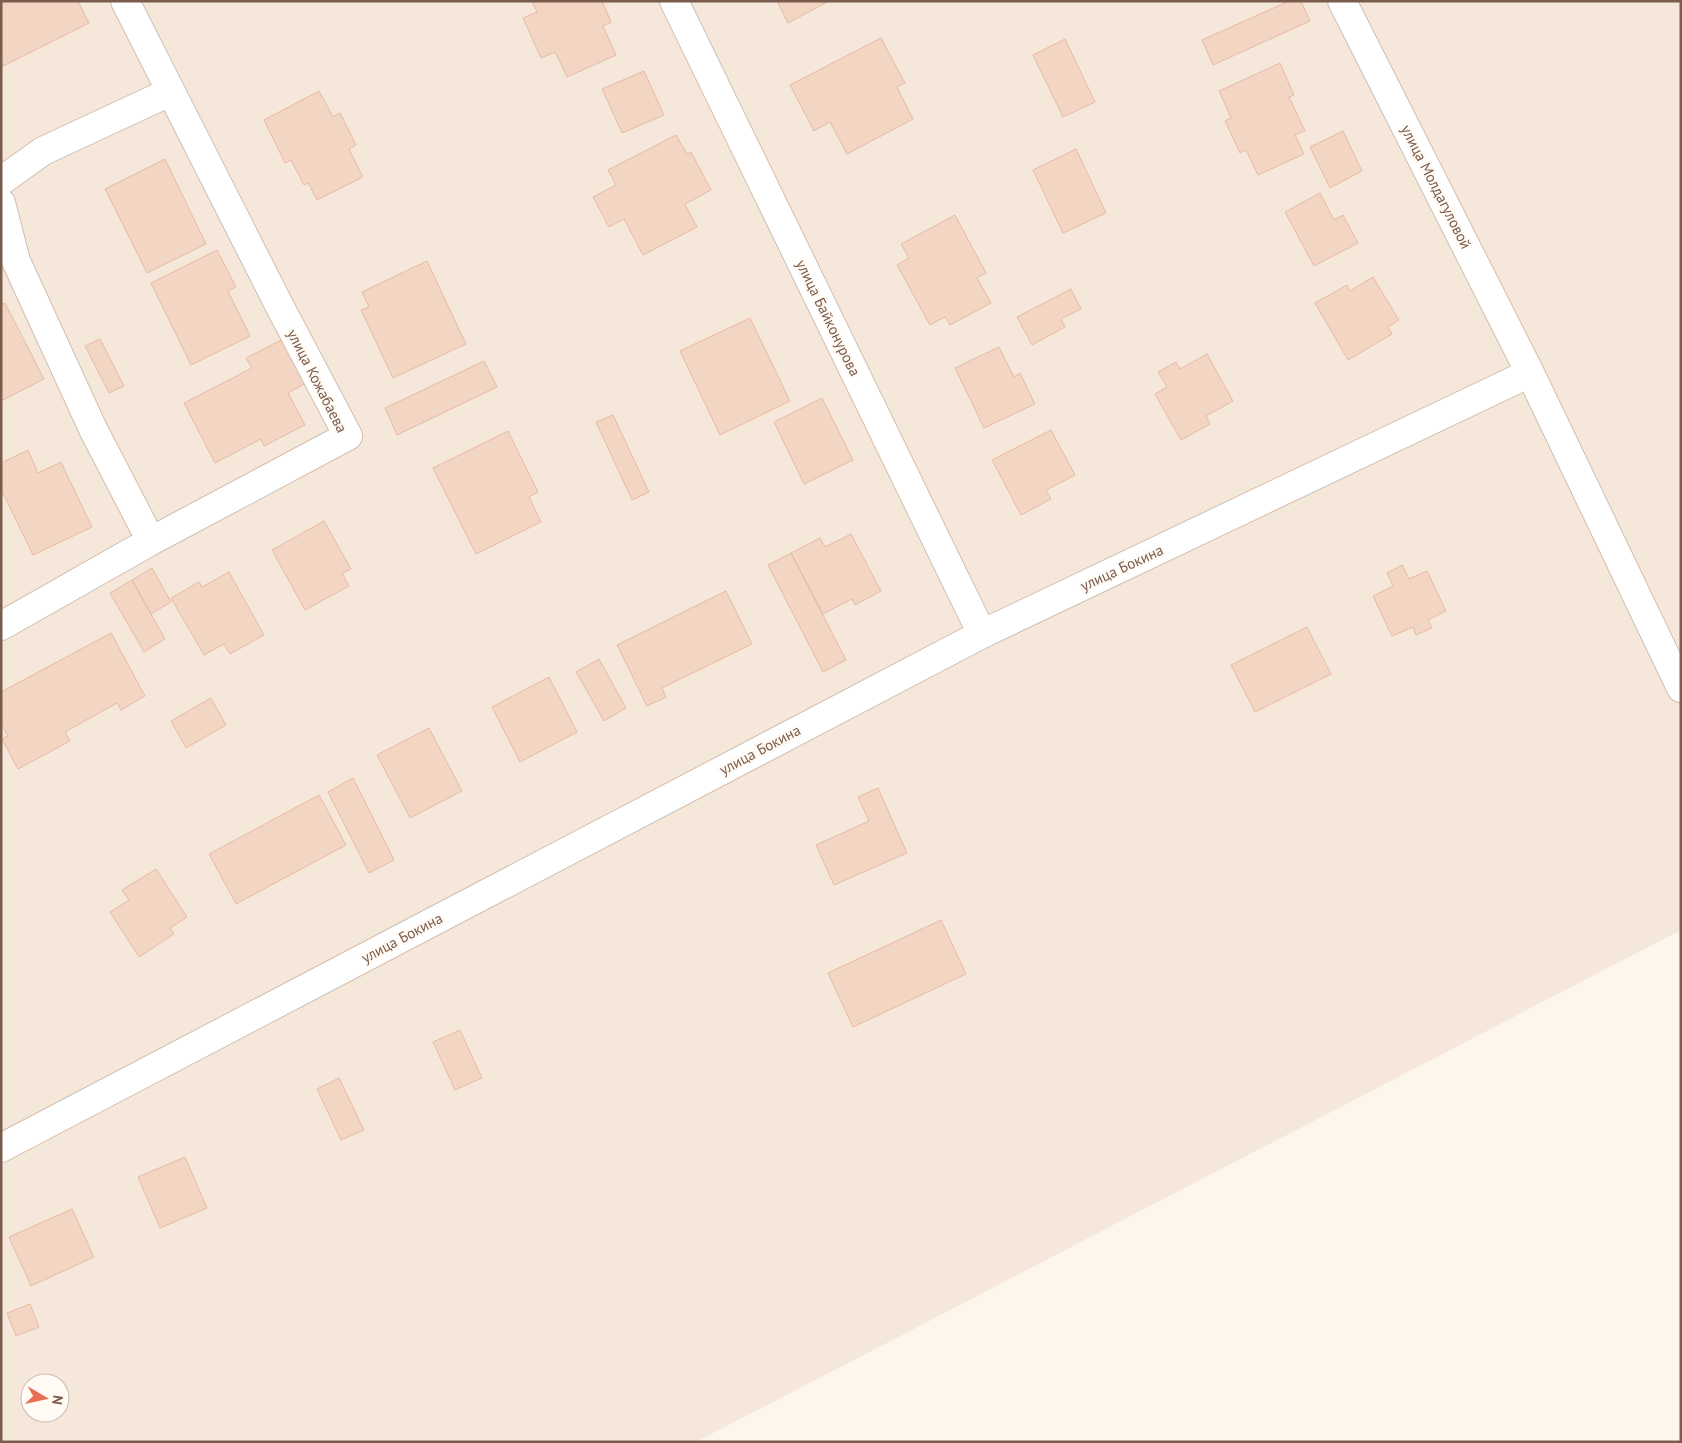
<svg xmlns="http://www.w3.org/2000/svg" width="1682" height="1443" font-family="'PT Sans',sans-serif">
<rect width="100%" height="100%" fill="#fdf6ec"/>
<path fill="#f5e8da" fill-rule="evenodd" d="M1,1h1680v929l-985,512h-695zM30,1383h30v30h-30z"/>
<path fill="#f3d5c3" stroke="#e6bba3" d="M1,1h77l11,22 -88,44z
M532,1h70l9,21 -8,4 13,29 -49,22 -12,-25 -14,6 -18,-40 14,-6z
M777,1h52l-41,22z
M1289,1h12l9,20 -97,44 -11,-25z
M881,38l24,45 -8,4 16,32 -66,35 -17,-32 -16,9 -24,-46z
M1065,39l30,63 -32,15 -30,-62z
M1280,63l14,32 -5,2 16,34 -10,4 9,19 -46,21 -12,-25 -6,3 -15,-32 6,-3 -12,-27z
M644,71l20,44 -42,18 -20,-44z
M319,91l14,26 7,-4 16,32 -7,4 14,28 -46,23 -9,-17 -4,2 -13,-25 -6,3 -21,-43z
M1343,131l19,40 -32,17 -20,-41z
M676,135l11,19 4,-2 20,38 -26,14 12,23 -54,28 -19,-36 -15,8 -16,-30 23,-12 -8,-15z
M1076,149l30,64 -43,20 -30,-63z
M165,159l41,85 -59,29 -42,-84z
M1320,193l14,27 9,-5 15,28 -44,23 -29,-54z
M955,215l31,58 -9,5 14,25 -41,22 -5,-8 -15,8 -33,-60 12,-7 -8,-14z
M217,250l19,37 -8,4 22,45 -59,29 -40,-82z
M427,261l39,83 -73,34 -32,-68 8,-3 -7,-15z
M1373,277l26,43 -11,7 4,7 -44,26 -33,-57 32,-18 3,6z
M1071,289l10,20 -20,10 4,8 -33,18 -15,-28z
M5,303l39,76 -43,22v-96z
M750,318l40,83 -70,34 -40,-84z
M100,339l24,47 -15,7 -24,-47z
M283,339l23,44 -18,10 17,32 -41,21 -3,-7 -46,24 -31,-60 68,-35 -6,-10z
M999,347l15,30 6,-4 15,31 -51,24 -29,-60z
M1207,354l26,47 -27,15 4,8 -29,16 -26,-46 12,-7 -9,-15 18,-10 4,7z
M484,361l13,26 -100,48 -12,-27z
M822,398l31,62 -49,24 -30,-62z
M613,415l36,77 -17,8 -36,-78z
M1051,430l24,45 -29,15 5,9 -30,16 -29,-55z
M508,431l30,61 -9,5 12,25 -65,32 -43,-86z
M28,450l10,23 23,-11 31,65 -59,28 -32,-66v-26z
M324,521l27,48 -9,4 7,13 -44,24 -33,-60z
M851,534l30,57 -26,14 -3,-6 -29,15 -32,-61 29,-15 5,9z
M791,553l55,107 -23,12 -55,-107z
M1402,565l7,14 18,-8 19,40 -18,9 4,8 -16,7 -3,-8 -21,9 -19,-40 20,-10 -6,-13z
M152,568l19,34 -20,12 -19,-34z
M229,572l35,63 -34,19 -6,-10 -20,11 -33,-57 28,-16 3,5z
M132,580l33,59 -21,13 -34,-59z
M726,591l26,53 -90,44 4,9 -19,9 -30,-61z
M1307,627l24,47 -76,38 -24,-47z
M111,633l34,63 -24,14 -4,-7 -52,29 5,9 -52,28 -16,-30 6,-3 -7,-13v-31z
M599,659l27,49 -22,13 -28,-49z
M549,677l28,55 -57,30 -28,-55z
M211,698l15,27 -40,23 -15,-27z
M429,728l33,63 -52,27 -33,-63z
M353,778l41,82 -25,13 -41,-81z
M878,788l29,65 -73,32 -18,-40 53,-24 -11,-24z
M319,795l27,50 -110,59 -27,-50z
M156,869l31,48 -17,11 4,6 -35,23 -29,-45 19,-12 -7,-10z
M941,920l25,54 -113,53 -25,-54z
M460,1030l22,48 -27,12 -22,-48z
M339,1078l25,52 -23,10 -24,-51z
M185,1157l22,51 -47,20 -22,-51z
M72,1209l22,48 -63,29 -22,-49z
M30,1304l9,23 -23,9 -9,-23z"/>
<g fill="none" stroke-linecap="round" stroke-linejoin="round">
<g stroke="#d1beb0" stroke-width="30">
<path id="minor" d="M674,1l308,633
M1342,1l188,372 151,315
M1,181l42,-30 127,-59
M1,203l15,58 77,168 58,112
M1,626l150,-85 197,-105 -70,-133 -153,-302
M1,1148l981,-514 548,-261"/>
</g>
<use href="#minor" stroke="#fff" stroke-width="28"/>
</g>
<g text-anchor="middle" stroke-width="4.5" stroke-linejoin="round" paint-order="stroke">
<g font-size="15" fill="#7a5c4d" stroke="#fffaf3">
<text transform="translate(1436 187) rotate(63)" y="5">улица Молдагуловой</text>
<text transform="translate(828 318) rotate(64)" y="5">улица Байконурова</text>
<text transform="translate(317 381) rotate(63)" y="5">улица Кожабаева</text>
<text transform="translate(1122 568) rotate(-25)" y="5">улица Бокина</text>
<text transform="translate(760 750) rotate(-28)" y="5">улица Бокина</text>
<text transform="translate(402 938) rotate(-28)" y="5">улица Бокина</text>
</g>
</g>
<rect width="1682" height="1443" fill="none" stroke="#7a5c4d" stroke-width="5"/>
<g transform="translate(45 1398) rotate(99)"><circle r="24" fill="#fffaf3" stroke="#cabbb1"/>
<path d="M0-4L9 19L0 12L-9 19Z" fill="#e76f51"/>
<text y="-8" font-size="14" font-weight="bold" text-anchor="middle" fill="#7a5c4d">N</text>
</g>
</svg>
